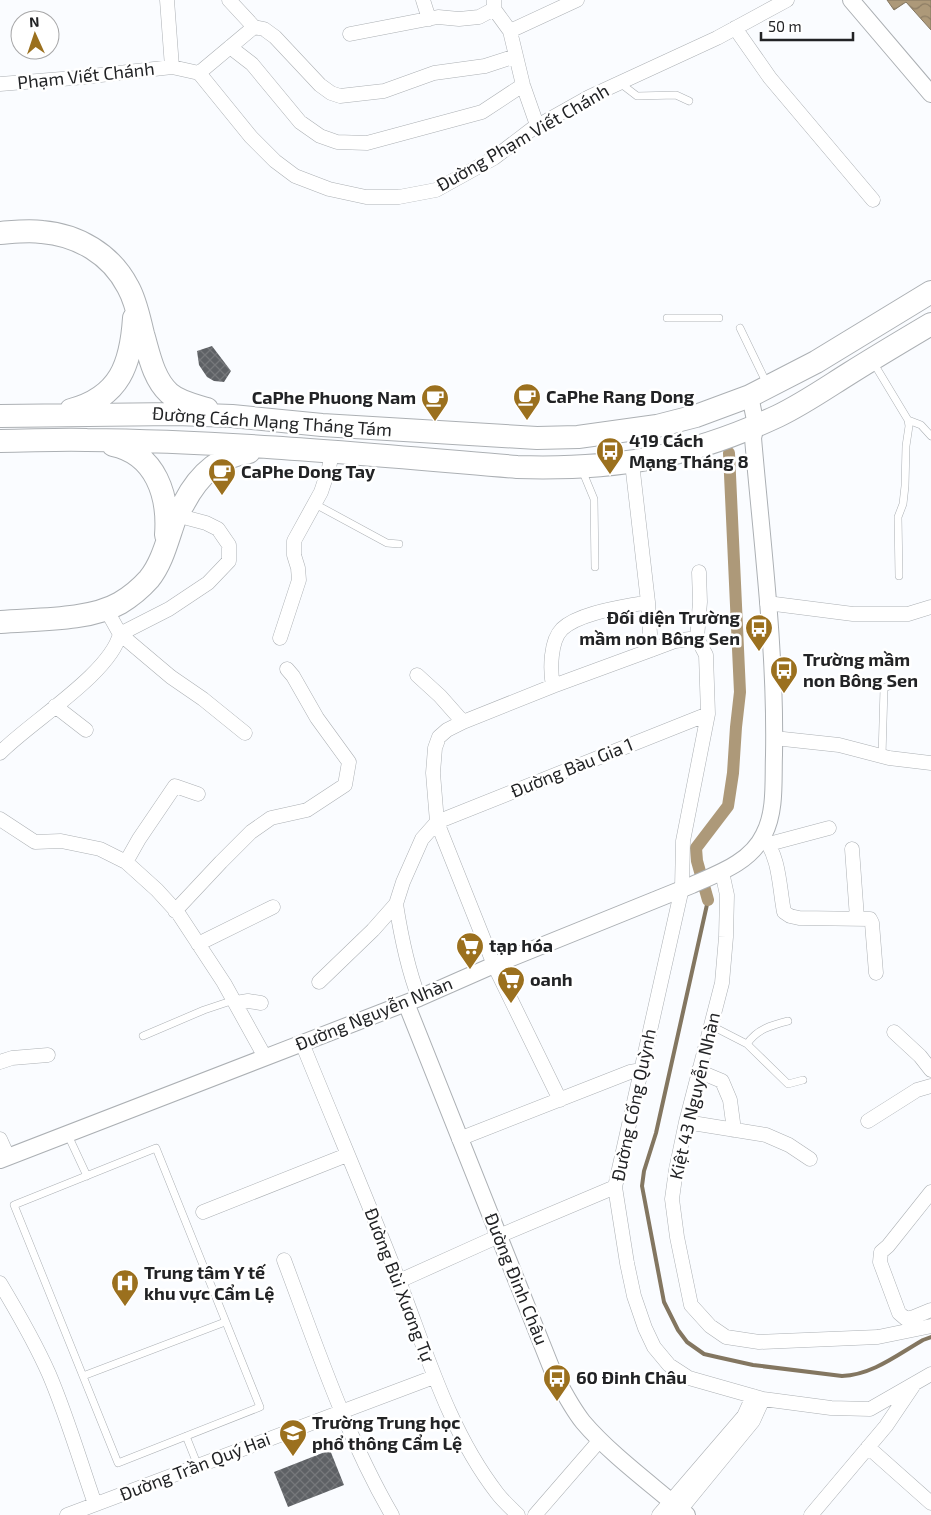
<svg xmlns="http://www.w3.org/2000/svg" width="931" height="1515" font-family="'Exo 2',sans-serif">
<defs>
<pattern id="water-waves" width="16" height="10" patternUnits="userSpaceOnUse" patternTransform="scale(1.25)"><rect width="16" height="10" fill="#ad9979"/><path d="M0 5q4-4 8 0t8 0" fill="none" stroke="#8c7c63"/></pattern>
<pattern id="building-cross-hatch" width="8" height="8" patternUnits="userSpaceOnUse" patternTransform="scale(1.25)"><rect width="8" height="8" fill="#5e6165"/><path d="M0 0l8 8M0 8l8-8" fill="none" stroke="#76787b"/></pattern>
</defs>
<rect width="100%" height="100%" fill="#fafcff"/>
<path fill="url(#water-waves)" stroke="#837660" d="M887,0h44v30l-25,-28 -12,8z"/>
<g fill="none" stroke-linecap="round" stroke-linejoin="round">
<path stroke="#837660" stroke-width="4" d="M708,900l-52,233 -12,38 -2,15 22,116 14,28 9,12 17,12 13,3 36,8 89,11c30,-1 55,-21 81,-36l8,-3"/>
<path stroke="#ad9979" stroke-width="12" d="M708,900l-11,-39 -1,-13 32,-42 5,-33 3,-46 4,-35 -11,-239"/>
</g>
<path fill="url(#building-cross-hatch)" d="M212,346l19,25 -7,11 -10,-1 -7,-4 -8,-12 -2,-14z
M330,1450l14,35 -56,22 -14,-35z"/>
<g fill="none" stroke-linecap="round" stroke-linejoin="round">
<g stroke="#acb0b4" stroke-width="8">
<path id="service" d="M620,83l17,13 39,-1 13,6
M667,318h52
M740,328l27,56
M873,362l35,58 1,6 -3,20 -1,40 -2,18 -5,13 1,59
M908,420l13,5 10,11
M582,470l12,29 1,68
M315,504l72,39 12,1
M882,756l2,-68 7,-3
M712,1026l35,18 41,40 15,-4
M143,1036l61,-26 30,-10
M747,1044c10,-15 25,-19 41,-23
M67,1133l20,43
M156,1148l104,259 -142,56 -104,-258z
M83,1376l142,-54
M186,1436l12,30"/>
</g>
<g stroke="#acb0b4" stroke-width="15">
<path id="minor" d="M167,0l5,67
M423,0l6,19
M494,1v8l16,22 13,54 14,40
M254,27l10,2 11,8 45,48 11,8 9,3 44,-5 50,-18 51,-7 31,-10
M735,28l35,50 103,122
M510,31l67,-31
M350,34l88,-17 21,2 20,-2 15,-8
M230,47l22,17 48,58 20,14 17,6 30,1 115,-31 41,-27
M199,73l55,-46 -25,-27
M0,84l74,-6 98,-11 27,6 52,64 24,24 20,15 34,13 37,8h33l37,-7 58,-32 38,-29 57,-32 128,-59 70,-38
M632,463l16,139 3,48
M767,603l86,11h55l23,-7
M106,609l14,25 51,43 32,22 42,34
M120,634l49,-25 39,-26 21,-22v-16l-11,-16 -12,-6 -30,-8
M280,638l19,-58 -1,-12 -4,-13v-14l27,-49 8,-24 3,-16
M697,638l9,17 2,59 -25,127 -1,47 -67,299 12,76 7,33 11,32 9,19 15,18 20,13 74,21 68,9 39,1 61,-35
M697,638l3,-36 -1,-30
M417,675l23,21 23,26
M553,686c-3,-16 -3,-45 9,-57 18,-17 63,-22 86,-27
M55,706l31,24
M774,738l65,7 50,13 42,5
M0,753c30,-31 110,-79 120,-119
M0,819l35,23 26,-1 39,8 26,13 31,28 21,23 46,70 41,74
M763,836c17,22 16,50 21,76l6,4 9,2 71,1 2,4 4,50
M769,844l60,-16
M852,849l5,69
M126,862l13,-23 36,-53 23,8
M722,872l5,23 -1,42 -4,46 -36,139 -10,48 -4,29 5,38 14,68 19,21 16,11 33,5 119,-5 53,-11
M396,904c5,32 11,63 23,94
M175,911l46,-49 30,-30 20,-14 36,-8 38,-25 4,-23 -32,-44 -24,-42 -6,-7
M198,944l75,-37
M319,982l54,-52 23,-26 7,-22 19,-43 15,-17 271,-108
M236,1003l12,-2 13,2
M894,1032l26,24 11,14
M302,1043c32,79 66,158 97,238 28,73 50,150 98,212 6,8 14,15 21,22
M0,1062l12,-4 36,-3
M698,1071l24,10 8,19 4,30
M560,1100l-66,-135 -57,-143 -4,-49 2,-25 4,-11 8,-7 16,-8 90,-36 98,-36 24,-9 22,-3
M868,1121l49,-31 14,-4
M686,1122l80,13 23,10 21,14
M0,1139l8,18
M459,1139l171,-67 12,-2
M931,1192l-43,54 -7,6 -1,10 19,51 7,6 8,-2 17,-7
M203,1212l144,-57
M284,1260c32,85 62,176 108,255
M399,1281l100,-45 116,-49
M0,1283c18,30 35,59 49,91 18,42 31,87 46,130
M868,1447l63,56
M67,1515l367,-138
M535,1515l65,-75
M659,1515l85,-99 9,-20
M676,1515l77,-94 10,-22
M811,1515l75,-89 27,-40"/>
</g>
<g stroke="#acb0b4" stroke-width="18">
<path id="tertiary" d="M851,0l80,94
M406,1003l147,369c9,17 18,35 30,50 28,33 71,64 104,93
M0,1160l419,-162 75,-33 198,-80c27,-12 59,-23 72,-51 12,-23 9,-54 10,-79 2,-106 -12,-212 -21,-317l3,-13 -6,-29"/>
</g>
<g stroke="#acb0b4" stroke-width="24">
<path id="trunk" d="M0,233c14,-1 28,-3 42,-1 36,3 69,22 86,55 8,14 11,31 15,47 6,20 10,44 26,59 10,9 25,12 38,16
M71,410c49,-13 60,-46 63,-92
M0,416l176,-2 56,2 90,9 215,13 41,-1 79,-11 39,-10 54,-20 66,-34 115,-70
M0,441c29,0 58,-2 87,-1 143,1 287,15 430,27 98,3 171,-9 261,-51 25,-12 48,-28 72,-43 27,-17 54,-33 81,-49
M113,445c43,9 56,51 53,90
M0,622c35,-3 89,-1 120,-19 10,-6 21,-15 29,-24 14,-17 19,-42 27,-63 2,-4 5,-8 8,-13 14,-27 34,-47 65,-51"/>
</g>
<use href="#service" stroke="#fff" stroke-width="7"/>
<use href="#minor" stroke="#fff" stroke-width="14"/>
<use href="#tertiary" stroke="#fff" stroke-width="16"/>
<use href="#trunk" stroke="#fff" stroke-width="22"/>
</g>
<defs>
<g id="cafe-pin" transform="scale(1.4375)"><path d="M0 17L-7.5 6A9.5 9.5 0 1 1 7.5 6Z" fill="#9b701e" stroke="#fff"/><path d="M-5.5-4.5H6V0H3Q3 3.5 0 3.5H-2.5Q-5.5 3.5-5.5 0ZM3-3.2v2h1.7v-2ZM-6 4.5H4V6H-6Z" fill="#fff"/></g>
<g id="bus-pin" transform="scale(1.4375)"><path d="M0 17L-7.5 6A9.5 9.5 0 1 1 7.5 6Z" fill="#9b701e" stroke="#fff"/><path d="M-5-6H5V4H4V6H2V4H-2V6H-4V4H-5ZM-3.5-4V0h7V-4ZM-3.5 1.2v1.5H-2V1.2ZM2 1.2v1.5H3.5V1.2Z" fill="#fff"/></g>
<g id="supermarket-pin" transform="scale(1.4375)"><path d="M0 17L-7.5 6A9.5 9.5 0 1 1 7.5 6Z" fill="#9b701e" stroke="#fff"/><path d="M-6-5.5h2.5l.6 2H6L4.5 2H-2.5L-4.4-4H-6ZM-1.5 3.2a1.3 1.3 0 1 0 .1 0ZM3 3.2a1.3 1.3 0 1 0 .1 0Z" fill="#fff"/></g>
<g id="hospital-pin" transform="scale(1.4375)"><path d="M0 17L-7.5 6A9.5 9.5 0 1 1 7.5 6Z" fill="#9b701e" stroke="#fff"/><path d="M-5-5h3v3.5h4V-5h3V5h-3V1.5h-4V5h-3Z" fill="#fff"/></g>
<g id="school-pin" transform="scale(1.4375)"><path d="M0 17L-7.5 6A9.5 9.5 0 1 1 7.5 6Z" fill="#9b701e" stroke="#fff"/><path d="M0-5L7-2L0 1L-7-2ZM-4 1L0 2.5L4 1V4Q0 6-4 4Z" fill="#fff"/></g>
</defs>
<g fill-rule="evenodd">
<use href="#cafe-pin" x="527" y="397"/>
<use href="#cafe-pin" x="435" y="398"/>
<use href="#bus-pin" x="610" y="451"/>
<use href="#cafe-pin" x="222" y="472"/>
<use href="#bus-pin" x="759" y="628"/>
<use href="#bus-pin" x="784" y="670"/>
<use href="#supermarket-pin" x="470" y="946"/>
<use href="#supermarket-pin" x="511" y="980"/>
<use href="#hospital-pin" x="125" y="1283"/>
<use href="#bus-pin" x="557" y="1378"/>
<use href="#school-pin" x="293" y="1433"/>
</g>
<g text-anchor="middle" stroke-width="5" stroke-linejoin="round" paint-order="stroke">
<g font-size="18" fill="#222325" stroke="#fff">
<text transform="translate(86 76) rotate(-6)" y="6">Phạm Viết Chánh</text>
<text transform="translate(523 138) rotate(-30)" y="6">Đường Phạm Viết Chánh</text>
<text transform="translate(272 422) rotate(4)" y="6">Đường Cách Mạng Tháng Tám</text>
<text transform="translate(572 768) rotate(-22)" y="6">Đường Bàu Gia 1</text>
<text transform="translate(374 1014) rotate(-22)" y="6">Đường Nguyễn Nhàn</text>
<text transform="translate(695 1096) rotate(-77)" y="6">Kiệt 43 Nguyễn Nhàn</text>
<text transform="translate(634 1105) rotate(-78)" y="6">Đường Cống Quỳnh</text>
<text transform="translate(516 1279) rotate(68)" y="6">Đường Đinh Châu</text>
<text transform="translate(399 1285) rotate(69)" y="6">Đường Bùi Xương Tự</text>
<text transform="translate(195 1467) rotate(-21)" y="6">Đường Trần Quý Hai</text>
</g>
<g font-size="18" font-weight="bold" fill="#222325" stroke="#fff" text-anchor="start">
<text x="546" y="403">CaPhe Rang Dong</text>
<text x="416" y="404" text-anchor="end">CaPhe Phuong Nam</text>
<text x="629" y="447">419 Cách<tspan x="629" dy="21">Mạng Tháng 8</tspan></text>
<text x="241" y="478">CaPhe Dong Tay</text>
<text x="740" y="624" text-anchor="end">Đối diện Trường<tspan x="740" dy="21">mầm non Bông Sen</tspan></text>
<text x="803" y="666">Trường mầm<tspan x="803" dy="21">non Bông Sen</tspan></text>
<text x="489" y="952">tạp hóa</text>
<text x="530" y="986">oanh</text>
<text x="144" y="1279">Trung tâm Y tế<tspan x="144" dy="21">khu vực Cẩm Lệ</tspan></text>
<text x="576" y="1384">60 Đinh Châu</text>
<text x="312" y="1429">Trường Trung học<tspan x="312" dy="21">phổ thông Cẩm Lệ</tspan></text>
</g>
</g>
<g transform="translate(35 35) rotate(357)"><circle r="24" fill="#ffffff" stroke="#a7a7a8"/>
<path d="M0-4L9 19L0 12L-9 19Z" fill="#9b701e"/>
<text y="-8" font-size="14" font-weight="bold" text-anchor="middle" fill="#222325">N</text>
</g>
<path d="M761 32v8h92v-8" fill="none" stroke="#222325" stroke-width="2.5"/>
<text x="768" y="32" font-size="15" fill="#222325" stroke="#ffffff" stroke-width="4" paint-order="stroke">50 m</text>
</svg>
